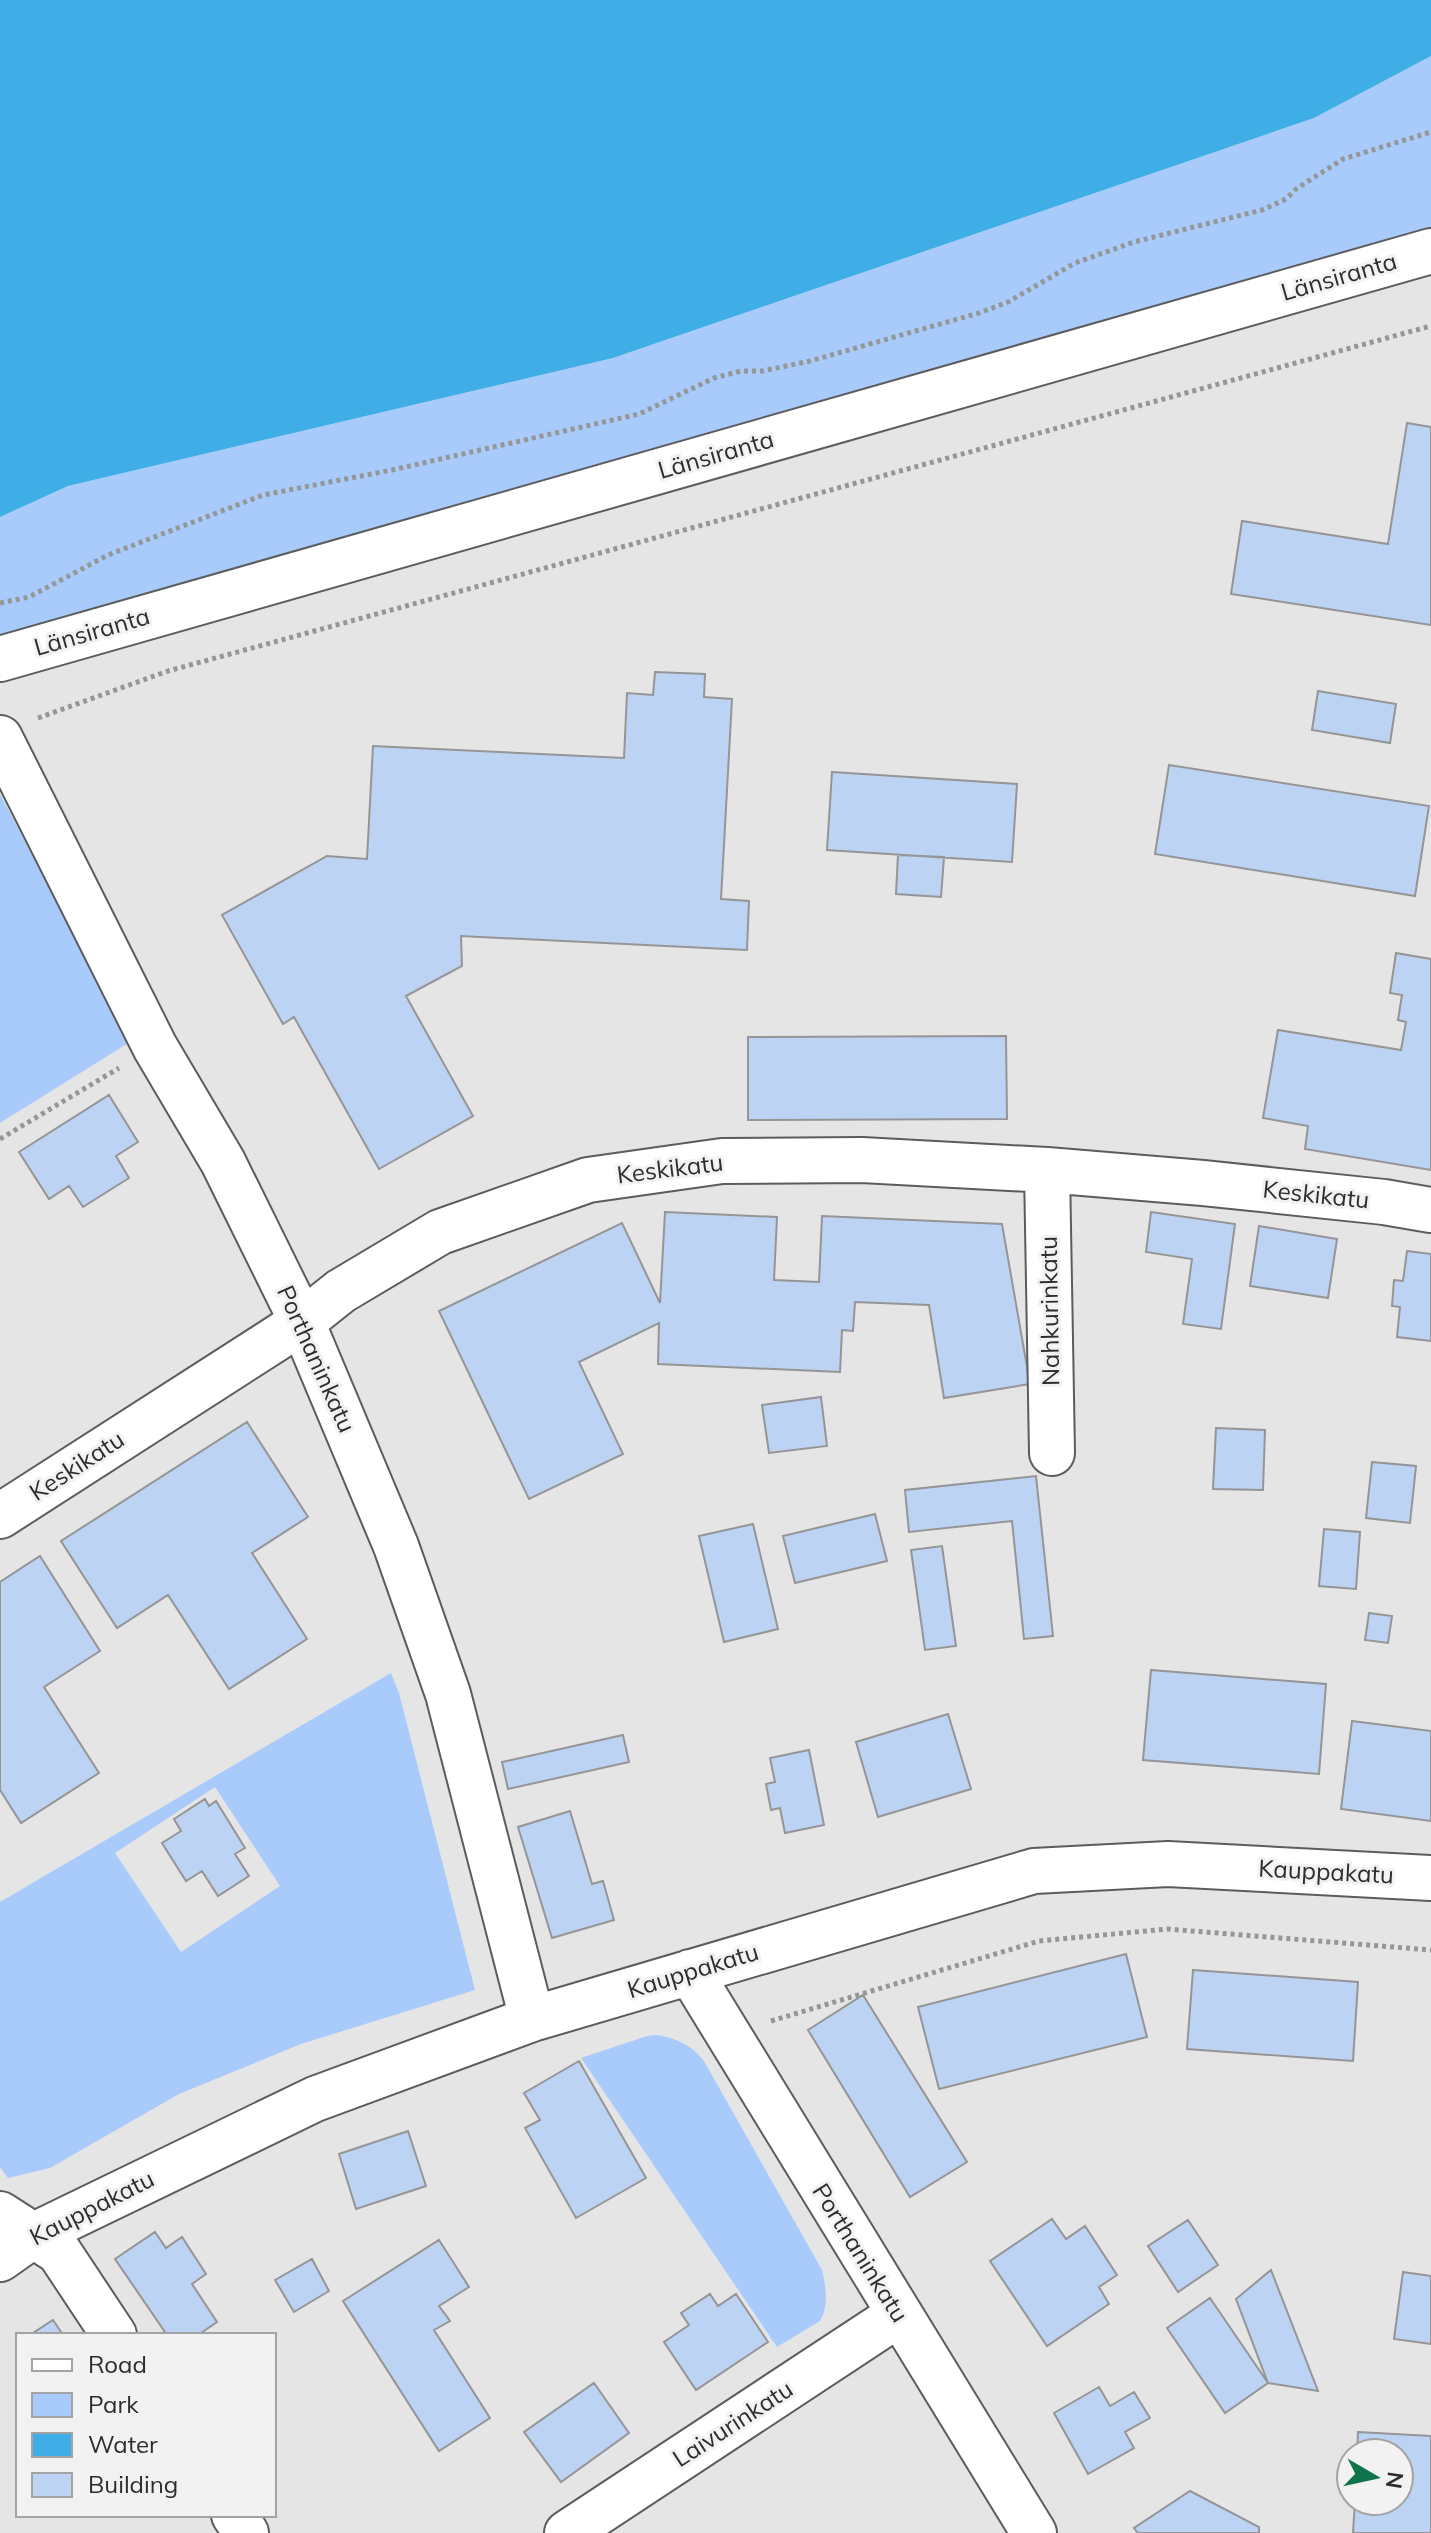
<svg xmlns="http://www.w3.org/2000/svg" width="1431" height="2533" font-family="Mulish,sans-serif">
<rect width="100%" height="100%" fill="#e5e5e6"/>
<path fill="#a9cbfb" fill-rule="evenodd" d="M1431,56v180l-1431,409v-128l68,-31 545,-128 701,-240z
M0,794l130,248 -130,81z
M391,1673l8,20 76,297 -174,54 -122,50 -129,74 -42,10 -8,-11v-265zM215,1787l65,99 -99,66 -66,-99z
M657,2035c21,4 33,9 47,26l118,209c4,17 7,36 -2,51l-43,26 -196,-289 66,-22z"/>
<path fill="#3faee7" d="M0,0h1431v56l-117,62 -701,240 -545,128 -68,31z"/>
<path fill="#bdd3f4" stroke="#959596" stroke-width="2" d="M1407,423l24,4v198l-200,-31 11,-73 146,23z
M655,672l50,2 -1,23 28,2 -11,200 28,2 -2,49 -286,-14 1,30 -56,30 67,120 -94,53 -85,-152 -11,7 -61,-109 105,-59 40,3 6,-113 251,12 3,-65 26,2z
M1318,691l78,13 -6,39 -78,-13z
M1169,765l260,41 -14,90 -260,-42z
M832,772l185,12 -5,78 -185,-12z
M898,855l46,2 -3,40 -45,-3z
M1396,953l35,6v211l-126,-21 3,-23 -45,-8 15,-88 123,20 5,-28 -8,-2 4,-25 -12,-2z
M1006,1036l1,83 -259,1v-83z
M109,1095l29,47 -22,14 13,22 -46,29 -14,-21 -20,13 -30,-47z
M665,1212l112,5 -3,63 45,2 3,-66 180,8 28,160 -86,14 -15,-93 -74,-3 -2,29 -11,-1 -2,42 -182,-8 1,-41 -80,39 44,92 -94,45 -90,-188 183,-88 38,80z
M1151,1212l84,12 -14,105 -38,-5 9,-65 -46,-7z
M1259,1226l78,13 -9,59 -78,-12z
M1407,1251l24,3v87l-34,-4 3,-30 -8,-1 2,-26 9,1z
M821,1397l6,49 -58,7 -7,-48z
M247,1422l61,95 -56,36 55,86 -78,50 -61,-94 -51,33 -56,-87z
M1216,1428l49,2 -2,60 -50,-1z
M1372,1462l44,4 -6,57 -44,-5z
M1036,1476l17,160 -29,3 -12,-118 -103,11 -4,-42z
M875,1514l12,47 -92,22 -12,-47z
M753,1524l25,105 -54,13 -25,-106z
M1324,1529l36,3 -4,57 -37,-3z
M942,1546l14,100 -31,4 -14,-100z
M40,1556l60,95 -56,36 55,86 -78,50 -21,-33v-208z
M1369,1613l23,3 -4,27 -23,-3z
M1151,1670l175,14 -7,90 -176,-14z
M948,1714l23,75 -93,28 -22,-75z
M1352,1721l79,10v90l-90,-12z
M623,1735l6,27 -121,27 -6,-27z
M809,1750l15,75 -39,8 -5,-25 -9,2 -5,-26 9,-2 -5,-24z
M205,1799l4,7 7,-5 29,47 -10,6 14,22 -31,20 -16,-25 -16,10 -24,-38 19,-12 -7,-12z
M570,1811l22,73 11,-3 11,39 -62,18 -34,-111z
M1126,1954l21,83 -208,52 -21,-82z
M1193,1970l165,12 -5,79 -166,-12z
M863,1995l104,167 -57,35 -102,-167z
M579,2061l67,117 -70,40 -51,-90 15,-8 -16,-27z
M408,2131l18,55 -70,23 -17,-55z
M1052,2219l14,20 19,-13 32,49 -18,12 10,17 -62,42 -57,-85z
M1188,2220l30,45 -40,27 -30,-46z
M155,2232l11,16 16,-11 24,37 -14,10 25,38 -19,13h-31l-52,-76z
M439,2240l30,47 -30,19 11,15 -16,9 56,88 -51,33 -96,-150z
M312,2259l17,32 -35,21 -19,-32z
M1271,2270l47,121 -50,-8 -32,-84z
M1403,2272l28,4v68l-37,-5z
M710,2294l8,12 18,-12 32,48 -72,48 -32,-48 25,-17 -8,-12z
M1210,2298l58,85 -43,30 -58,-85z
M53,2320l10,15h-33z
M594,2383l35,50 -68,49 -37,-50z
M1099,2387l11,19 24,-14 16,26 -25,14 9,16 -46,26 -34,-61z
M1358,2432l73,4v97h-78l2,-32h44v-48h-42z
M1190,2491l69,36v6h-121l-4,-5z"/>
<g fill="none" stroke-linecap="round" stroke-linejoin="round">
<g stroke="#5b5c5c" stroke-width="48">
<path id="minor" d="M0,659l1431,-408
M0,738l155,309 68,115 79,160 94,224 52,148 84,325
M1047,1170l5,283
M0,1516l302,-194 39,-31 99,-59 148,-52 134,-19 140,-1 185,10 156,13 181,19 47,8
M690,1972l344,561
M0,2214l59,38 55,83
M0,2259l34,-24 281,-136 217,-80 502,-148 134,-7 263,14
M234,2515l12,18
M567,2533l331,-218"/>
</g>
<path stroke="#959696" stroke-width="5" stroke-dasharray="4 4" stroke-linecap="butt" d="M0,603l29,-6 79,-42 155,-60 129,-25 247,-56 75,-36 27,-7h21l48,-10 169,-48 29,-11 67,-39 59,-21 128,-32 24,-11 10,-10 47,-30 88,-27
M38,718l130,-47 1263,-345
M0,1139l119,-71
M771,2021l268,-80 128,-12 264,21"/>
<use href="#minor" stroke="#fff" stroke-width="44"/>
</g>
<g text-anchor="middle" stroke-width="6" stroke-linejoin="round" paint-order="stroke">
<g font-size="24" fill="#2c2d2d" stroke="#f2f2f3">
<text transform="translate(1339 277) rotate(-16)" y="8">Länsiranta</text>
<text transform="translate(716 455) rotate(-16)" y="8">Länsiranta</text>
<text transform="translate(92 632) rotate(-16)" y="8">Länsiranta</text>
<text transform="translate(670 1169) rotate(-7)" y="8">Keskikatu</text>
<text transform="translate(1316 1195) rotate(6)" y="8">Keskikatu</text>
<text transform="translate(1050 1311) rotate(-91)" y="8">Nahkurinkatu</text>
<text transform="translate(316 1359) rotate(66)" y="8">Porthaninkatu</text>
<text transform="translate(77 1466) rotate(-33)" y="8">Keskikatu</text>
<text transform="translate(1326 1872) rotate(3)" y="8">Kauppakatu</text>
<text transform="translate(693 1971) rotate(-17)" y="8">Kauppakatu</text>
<text transform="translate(92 2208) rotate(-27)" y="8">Kauppakatu</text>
<text transform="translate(860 2253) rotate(58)" y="8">Porthaninkatu</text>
<text transform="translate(733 2424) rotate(-33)" y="8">Laivurinkatu</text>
</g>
</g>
<rect x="16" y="2333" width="260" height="184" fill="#f2f2f3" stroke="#a3a3a4" stroke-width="2"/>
<rect x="32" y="2359" width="40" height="12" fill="#ffffff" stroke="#a3a3a4" stroke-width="2"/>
<text x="88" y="2373" font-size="24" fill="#2c2d2d">Road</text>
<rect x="32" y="2393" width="40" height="24" fill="#a9cbfb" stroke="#a3a3a4" stroke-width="2"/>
<text x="88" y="2413" font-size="24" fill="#2c2d2d">Park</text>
<rect x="32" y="2433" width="40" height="24" fill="#3faee7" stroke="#a3a3a4" stroke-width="2"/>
<text x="88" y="2453" font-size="24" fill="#2c2d2d">Water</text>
<rect x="32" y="2473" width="40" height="24" fill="#bdd3f4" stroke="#a3a3a4" stroke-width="2"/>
<text x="88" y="2493" font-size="24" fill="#2c2d2d">Building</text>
<g transform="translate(1375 2477) rotate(99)"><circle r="38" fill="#f2f2f3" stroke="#a3a3a4" stroke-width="2"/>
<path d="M0-6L14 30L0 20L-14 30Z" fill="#10754d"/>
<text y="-12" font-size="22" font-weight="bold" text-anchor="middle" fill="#2c2d2d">N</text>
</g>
</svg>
